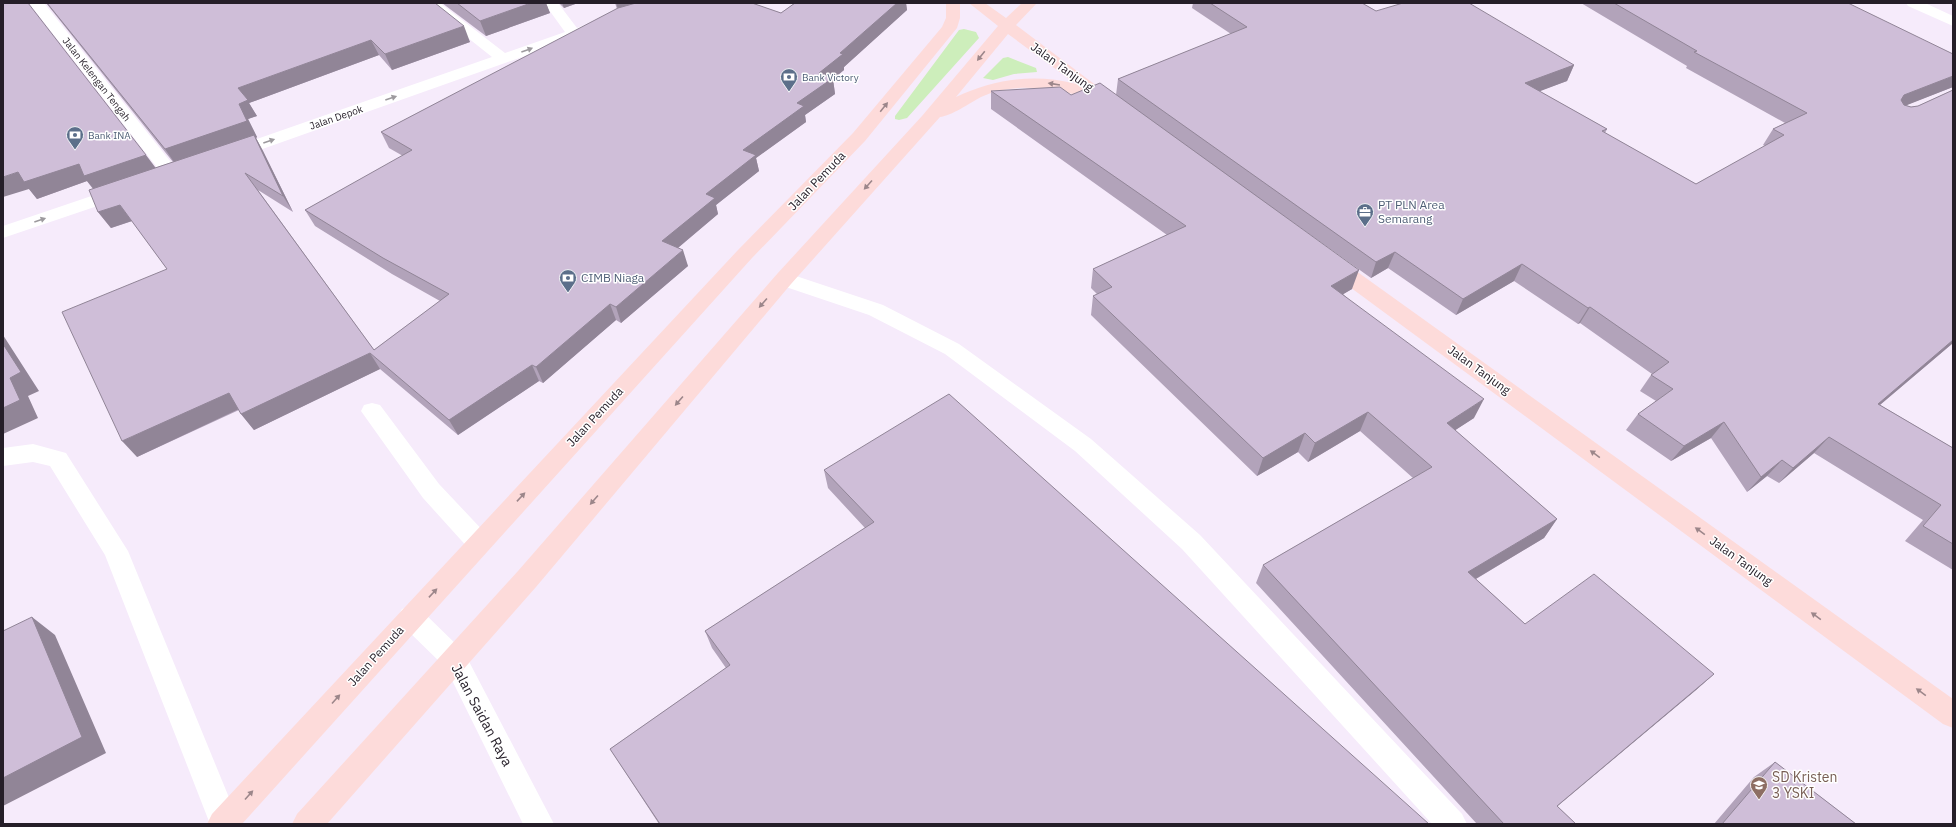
<svg xmlns="http://www.w3.org/2000/svg" width="1956" height="827" font-family="'IBM Plex Sans',sans-serif">
<rect width="100%" height="100%" fill="#f6ebfb"/>
<path fill="#cdeebb" d="M964,29l12,3 3,6 -72,80 -8,2 -4,-1v-3l64,-86z
M1008,57l28,11 1,4 -23,2 -21,6 -10,-2 20,-20z"/>
<g fill="none" stroke-linecap="round" stroke-linejoin="round">
<path fill="#fff" fill-rule="evenodd" d="M29,3h15l134,168 3,4 -3,4 -6,1 -6,-1z
M424,3h16l65,50 60,-21 -21,-29h14l19,25 16,-6 5,2 3,3 -3,3 -361,128 -6,1 -6,-1 -3,-4 3,-4 267,-93z
M1906,3h19l28,13v10l-45,-20z
M121,186l6,2 3,4 -3,4 -124,42v-12z
M784,272l99,33 76,39 132,95 109,96 262,279 5,10h-35l-250,-275 -107,-98 -130,-97 -76,-39 -92,-31 -3,-5 3,-5z
M372,403l8,2 59,79 49,52 3,7 -3,7 -9,3 -9,-3 -47,-52 -62,-87 3,-6z
M33,444l33,9 62,98 111,271 -1,2h-28l-105,-269 -55,-89 -17,-4 -30,4v-18z
M411,606l9,3 44,43 90,172h-31l-77,-156 -44,-43 -4,-8 4,-8z"/>
<path fill="#fddbda" fill-rule="evenodd" d="M946,3h14v15l-3,10 -92,113 -113,117 -510,566h-35l5,-10 526,-564 115,-117 89,-106 4,-9z
M969,3h16l21,15 16,-15h15l-21,22 106,80 -2,3c-12,3 -19,-5 -27,-11l-4,1c-36,-9 -72,-17 -108,-1 -11,6 -30,19 -41,20l-149,167 -255,303 -209,237h-35l5,-10 221,-243 259,-297 145,-158 76,-90zM1008,34l68,50c-42,-11 -81,-5 -120,13z
M1331,257l7,1 615,441v29l-10,-4 -619,-456 -3,-5 3,-5z"/>
</g>
<path fill="#b2a3ba" d="M3,3l152,165 18,-6 -127,-159h389l35,39 -78,28 -13,-15 -130,48 8,13 -9,3 9,18 -1,1 7,13 30,61 -35,-22 116,160 66,-49 -48,-27 -77,-48 -10,-16 98,-54 -14,-8 -8,-16 236,-123 -2,-6h137l29,10 14,-10h111l1,7 -63,57v3l-11,9 2,15 -30,21 1,7 -50,36 3,13 -43,34 2,9 -40,34 10,18 -67,57 -5,-3 -73,63 -4,-2 -81,54 -78,-66 -126,61 -13,-16 -2,-4 -102,47 30,-188 -35,-48 -21,7 -13,-16 -5,-23 -6,-8 -50,18 -8,-10z
M442,3h104l4,10 -64,23z
M559,3h19l-14,5z
M1193,3h169l14,8 198,54 -7,16 -28,10 68,38 -2,4 91,51 69,-38 -2,-1 10,-16 12,-6 -99,-55 1,-2 -106,-63h267l105,84 -47,18 5,2 7,-1 35,-16v253l-73,62 73,43v122l-48,-29 18,-21 -109,-67 -35,30 -12,-7 -20,16 -36,-54 -40,23 -45,-31 12,-16 18,-13 -16,-10 11,-16 1,-1 -72,-51 -2,1 -64,-43 -58,34 -68,-47 -17,10 -87,-62 68,73 -9,5 131,124 -19,12 102,89 -13,19 -68,41 49,45 189,50 -18,16 -139,116 19,18h-99l-221,-241 7,-18 150,-87 -53,-47 -52,31 -10,-10 -41,24 -166,-161 2,-19 4,-2 -6,-6 2,-19 74,-34 -176,-126v-18l80,4h45l2,-16 113,-45 -39,-26z
M824,470l605,354h-770l-49,-75 116,-81 -14,-20 -7,-17 160,-103 -37,-40z
M1775,762l81,62h-142l40,-47z"/>
<path fill="#918597" d="M531,3h15l4,10 -64,23 -6,-15z
M562,3h16l-14,5z
M616,3h33l-30,9z
M897,3h9l1,7 -63,57v3l-11,9 2,15 -30,21 1,7 -50,36 3,13 -43,34 2,9 -51,43 -5,-16 44,-47 37,-44 54,-47 22,-30 21,-20z
M464,26l6,16 -78,28 -7,-16z
M371,40l8,15 -130,48 8,13 -9,3 9,18 -1,1 7,13 30,61 -10,-16 -28,-58 -79,27 -11,-16 74,-45 -1,-16z
M1574,65l-7,16 -48,18 6,-16z
M1953,76v11l-61,24 12,-16z
M146,155l12,16 -62,21 -9,-11 -50,18 -8,-10 -26,8v-20l15,-5 61,-8z
M120,205l12,16 -21,7 -13,-16z
M683,250l5,16 -67,57 -5,-16z
M1395,252l-7,16 -17,10 5,-16z
M1522,264l-8,17 -58,34 7,-16z
M1359,270l-7,19 -27,16 6,-19z
M610,304l6,16 -73,63 -7,-16z
M1590,307l-10,16 -2,1 10,-16z
M3,335l36,56 -11,5 10,22 -35,16v-26l7,-30 -7,-34z
M1953,340v3l-91,77 16,-16z
M370,353l10,16 -126,61 -13,-16z
M532,365l7,16 -81,54 -9,-15z
M229,393l12,15 -104,49 -15,-16z
M1484,399l-10,19 -37,24 10,-19z
M1368,412l-8,19 -52,31 7,-19z
M1724,422l-13,16 -40,23 13,-15z
M1305,433l-7,19 -41,24 6,-18z
M1829,437l-15,16 -35,30 14,-15z
M1782,460l-15,16 -20,16 14,-15z
M1557,519l-13,19 -87,52 11,-18z
M32,617l23,18 51,118 -103,53v-28z
M1714,674l-18,16 -155,130 16,-14z"/>
<path fill="#cfbed8" stroke="#918597" d="M3,3h25l118,152 -62,21 -5,-12 -55,18 -6,-10 -15,5z
M47,3h388l29,23 -79,28 -14,-14 -133,48 10,12 -9,4 8,17 -82,28z
M457,3h74l-51,18z
M636,3h116l29,10 14,-10h102l-57,50 3,1 -24,19 14,5 -36,25 7,3 -61,44 13,5 -50,39 9,4 -53,43 21,9 -67,57 -6,-3 -74,63 -4,-2 -83,55 -79,-67 -129,61 -12,-21 -107,48 -60,-129 105,-43 -47,-64 -22,7 -9,-22 165,-55 29,61 -38,-23 129,177 75,-56 -66,-36 -78,-48 107,-60 -31,-18 237,-124z
M1210,3h152l14,8 27,-8h66l105,62 -49,18 82,46 -5,2 94,53 88,-49 -11,-6 34,-16 -113,-61 3,-1 -83,-48h234l105,51v22l-49,19 -3,5 3,5 7,2 7,-1 35,-16v250l-75,64 75,44v96l-30,-18 18,-21 -112,-68 -36,31 -11,-8 -21,17 -37,-55 -40,24 -46,-32 35,-25 -22,-14 18,-13 -79,-55 -2,1 -66,-44 -59,35 -68,-47 -19,10 -258,-183 129,-52z
M1100,83l259,187 -28,16 153,113 -37,24 110,96 -89,53 57,52 69,-50 120,100 -157,132 19,18h-72l-241,-259 169,-98 -64,-55 -53,31 -10,-10 -42,25 -170,-162 19,-9 -19,-18 93,-43 -195,-135 69,-4 11,8z
M3,344l18,28 -11,6 10,22 -17,8z
M949,394l480,430h-769l-50,-75 120,-84 -25,-34 169,-109 -50,-52z
M32,617l50,120 -79,41v-147z
M1775,762l81,62h-134z"/>
<defs><path id="oneway-solid" d="M-6-.8H1V-3.2L6.5 0L1 3.2V.8H-6Z"/></defs>
<g fill="#9d9a9e">
<use href="#oneway-solid" transform="translate(527 50) rotate(-20)"/>
<use href="#oneway-solid" transform="translate(391 98) rotate(-19)"/>
<use href="#oneway-solid" transform="translate(269 141) rotate(-19)"/>
<use href="#oneway-solid" transform="translate(40 220) rotate(-19)"/>
</g>
<g fill="#9c868a">
<use href="#oneway-solid" transform="translate(981 56) rotate(129)"/>
<use href="#oneway-solid" transform="translate(1054 84) rotate(-171)"/>
<use href="#oneway-solid" transform="translate(884 107) rotate(-51)"/>
<use href="#oneway-solid" transform="translate(868 185) rotate(132)"/>
<use href="#oneway-solid" transform="translate(763 303) rotate(131)"/>
<use href="#oneway-solid" transform="translate(679 401) rotate(131)"/>
<use href="#oneway-solid" transform="translate(1595 454) rotate(-144)"/>
<use href="#oneway-solid" transform="translate(521 497) rotate(-47)"/>
<use href="#oneway-solid" transform="translate(594 500) rotate(131)"/>
<use href="#oneway-solid" transform="translate(1700 531) rotate(-144)"/>
<use href="#oneway-solid" transform="translate(433 593) rotate(-47)"/>
<use href="#oneway-solid" transform="translate(1816 616) rotate(-144)"/>
<use href="#oneway-solid" transform="translate(1921 692) rotate(-144)"/>
<use href="#oneway-solid" transform="translate(336 699) rotate(-48)"/>
<use href="#oneway-solid" transform="translate(249 795) rotate(-48)"/>
</g>
<defs>
<g id="bank-pin" transform="scale(0.9)"><path d="M0 17L-7.5 6A9.5 9.5 0 1 1 7.5 6Z" fill="#5c6f8a" stroke="#fff"/><path d="M-6-4H6V4H-6ZM0-2.3a2.3 2.3 0 1 0 0 4.6a2.3 2.3 0 1 0 0-4.6Z" fill="#fff"/></g>
<g id="office-pin" transform="scale(0.9)"><path d="M0 17L-7.5 6A9.5 9.5 0 1 1 7.5 6Z" fill="#5c6f8a" stroke="#fff"/><path d="M-6-3h4V-5.5h4V-3h4V5H-6ZM-1-4.5V-3h2v-1.5ZM-6 0V1H6V0Z" fill="#fff"/></g>
<g id="school-pin" transform="scale(0.9)"><path d="M0 17L-7.5 6A9.5 9.5 0 1 1 7.5 6Z" fill="#8d6e63" stroke="#fff"/><path d="M0-5L7-2L0 1L-7-2ZM-4 1L0 2.5L4 1V4Q0 6-4 4Z" fill="#fff"/></g>
</defs>
<g fill-rule="evenodd">
<use href="#bank-pin" x="789" y="77"/>
<use href="#bank-pin" x="75" y="135"/>
<use href="#office-pin" x="1365" y="212"/>
<use href="#bank-pin" x="568" y="278"/>
<use href="#school-pin" x="1759" y="785"/>
</g>
<g text-anchor="middle" stroke-width="3" stroke-linejoin="round" paint-order="stroke">
<g font-size="10" fill="#4e5e75" stroke="#fff" text-anchor="start">
<text x="802" y="81">Bank Victory</text>
<text x="88" y="139">Bank INA</text>
</g>
<g font-size="10" fill="#251e28" stroke="#fff">
<text transform="translate(97 79) rotate(52)" y="4">Jalan Kelengan Tengah</text>
<text transform="translate(336 117) rotate(-19)" y="4">Jalan Depok</text>
</g>
<g font-size="12" fill="#251e28" stroke="#fff">
<text transform="translate(1062 67) rotate(36)" y="4">Jalan Tanjung</text>
<text transform="translate(817 181) rotate(-46)" y="4">Jalan Pemuda</text>
<text transform="translate(1479 370) rotate(36)" y="4">Jalan Tanjung</text>
<text transform="translate(595 417) rotate(-47)" y="4">Jalan Pemuda</text>
<text transform="translate(1741 561) rotate(36)" y="4">Jalan Tanjung</text>
<text transform="translate(376 656) rotate(-48)" y="4">Jalan Pemuda</text>
</g>
<g font-size="12" fill="#4e5e75" stroke="#fff" text-anchor="start">
<text x="1378" y="209">PT PLN Area<tspan x="1378" dy="14">Semarang</tspan></text>
<text x="581" y="282">CIMB Niaga</text>
</g>
<g font-size="14" fill="#251e28" stroke="#fff">
<text transform="translate(482 715) rotate(62)" y="5">Jalan Saidan Raya</text>
</g>
<g font-size="14" fill="#785e54" stroke="#fff" text-anchor="start">
<text x="1772" y="782">SD Kristen<tspan x="1772" dy="16">3 YSKI</tspan></text>
</g>
</g>
<rect width="1956" height="827" fill="none" stroke="#251e28" stroke-width="8"/>
</svg>
